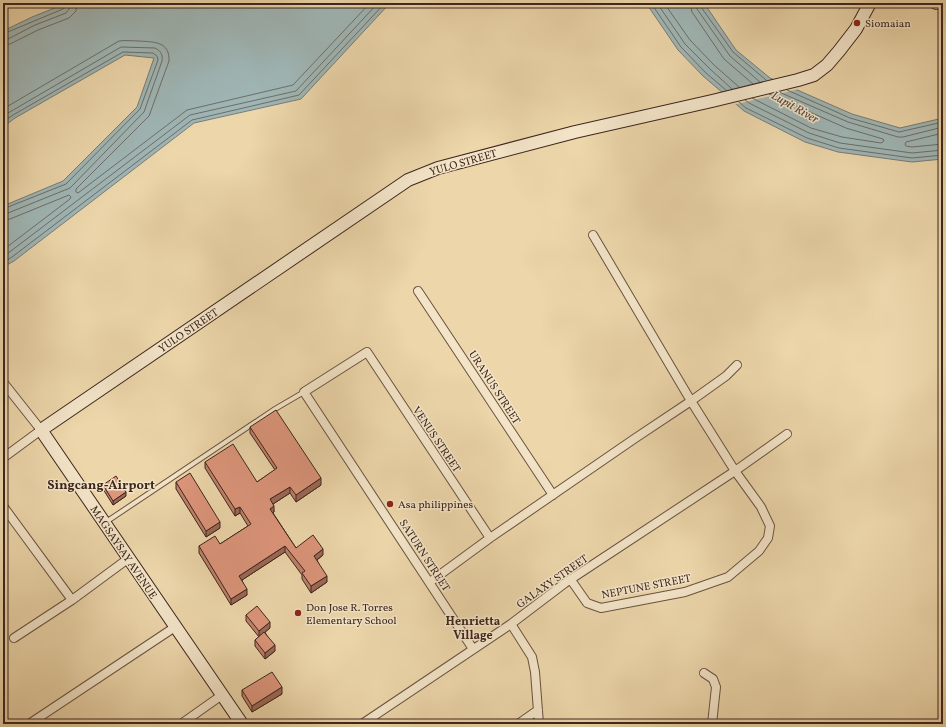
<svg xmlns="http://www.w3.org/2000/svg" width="946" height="727" font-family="Vollkorn,serif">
<rect width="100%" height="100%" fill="#ecd6aa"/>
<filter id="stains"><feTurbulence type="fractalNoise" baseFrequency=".005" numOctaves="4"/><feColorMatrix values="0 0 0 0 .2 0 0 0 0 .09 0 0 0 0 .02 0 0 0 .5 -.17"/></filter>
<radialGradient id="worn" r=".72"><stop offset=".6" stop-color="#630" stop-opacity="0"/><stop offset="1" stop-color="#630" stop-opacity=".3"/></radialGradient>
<path fill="#9fb6b5" stroke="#787c78" d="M67,3h323l-89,96 -107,24 -180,138 -11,6v-61l60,-25 74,-74 17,-49 -29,-3 -110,63 -12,9v-96l29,-14z
M646,3h58l32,47 34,28 82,36 48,14 43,-10v41l-31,3 -74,-10 -33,-10 -61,-31 -41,-35 -25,-26z"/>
<path fill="#ecd6aa" d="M777,79l22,10 -66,16 -12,-12z"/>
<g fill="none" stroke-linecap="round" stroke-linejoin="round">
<path stroke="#6e6e69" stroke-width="1" d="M651,3l30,44 25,26 20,17
M657,3l28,41 25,25 22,20
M664,3l26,37 24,25 25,22
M690,3l2,9 32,47 29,25
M696,3l1,6 33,47 30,26
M701,3v4l32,45 33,28
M3,34l60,-25 3,-3v-3
M3,39h5l27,-14 31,-12 4,-5 1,-5
M3,45l7,-1 28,-14 31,-12 7,-7 1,-8
M787,90l63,28 49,14 44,-10
M779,92l69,30 50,15h5l40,-10
M752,98l59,30 31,9 39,6 3,-2 -1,-2 -37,-11 -77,-34
M745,100l4,3 60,30 31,10 72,10 31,-3
M739,102l7,6 61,30 32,10 73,10 31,-3
M3,109l116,-68c7,-1 13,0 20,0 14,1 31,0 30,20l-20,55 -73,73v3l2,1 109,-83 106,-25 77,-82
M3,116l118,-69 34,1c6,3 8,7 7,13l-18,51 -74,76 -62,25 -5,1
M3,122l10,-7 110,-63 30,1 4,3 1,4 -18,49 -74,75 -63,25
M943,133l-37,9 -1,2 1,2 6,1 31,-3
M3,220l7,-1 59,-24 2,2 -1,2 -67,51
M3,257l187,-142 106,-24 82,-88
M3,263l9,-6 180,-137 107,-25 86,-92"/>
<g stroke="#695240" stroke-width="6">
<path id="lane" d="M106,522l169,-113 29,-17"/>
</g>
<g stroke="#695240" stroke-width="10">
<path id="street" d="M932,3l4,2h7
M418,291l135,204
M3,382l38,48 -38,28
M3,506l69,94
M571,580l16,23 14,5 84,-16 43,-15 31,-26 9,-13 2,-12 -9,-19 -26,-36 -44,-70 -98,-166
M430,582l60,-44 144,-99 57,-38 35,-25 11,-11
M511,624l21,33 3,15 4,52
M14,638l58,-38 57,-42
M473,649l-169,-257 63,-40 123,186
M704,673l9,6 3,8 -4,37
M29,724l146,-97
M181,724l41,-29
M362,724l149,-100 54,-41 170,-112 52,-37
M518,724l20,-14"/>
</g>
<g stroke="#3d261d" stroke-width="14">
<path id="secondary" d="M242,724l-201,-294 367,-250 30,-12 137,-36 137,-31 86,-21 16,-5 13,-10 12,-14 17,-22 14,-26"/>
</g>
<use href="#lane" stroke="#f3e4c8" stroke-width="4"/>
<use href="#street" stroke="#f3e4c8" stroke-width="8"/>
<use href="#secondary" stroke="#f3e4c8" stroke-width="12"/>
</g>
<path fill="#be806a" stroke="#3d261d" d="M250,427l71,58 -25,17 -6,-9 -17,11 1,8 -1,1 23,35 27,7 -6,5 10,22 -16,11 -9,-14v-4l-17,-23 -43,28 5,15 -16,10 -32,-52v-7l21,-2 28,-18 -8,-13 -5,3 -30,-48v-6l52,20 18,-12 -25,-37z
M176,482l44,46 -14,9 -30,-48z
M103,485l23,11 -13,9 -10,-16z
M246,615l24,13 -5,4 10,19 -10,8 -10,-13v-6l4,-3 -13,-16z
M242,690l40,4 -30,18 -10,-16z"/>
<path fill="#9b6856" stroke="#3d261d" d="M321,478v7l-25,17v-7z
M290,487v6l-20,13v-7z
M126,492v4l-13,9v-4z
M274,506v6l-4,3v-6z
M240,507v6l-5,3v-7z
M220,522v6l-14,9v-6z
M285,546v6l-46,30v-6z
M323,549v6l-9,7v-6z
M327,576v6l-16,11v-7z
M247,589v6l-16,10v-6z
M270,622v6l-11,9v-6z
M275,645v6l-10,8v-6z
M282,687v7l-30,18v-6z"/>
<path fill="#dd957b" stroke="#3d261d" d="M276,410l45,68 -25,17 -6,-8 -20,12 4,7 -4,3 26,39 17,-13 10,14 -9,7 13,20 -16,10 -9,-13 3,-2 -20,-25 -46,30 8,13 -16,10 -32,-53 16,-10 5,8 31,-20 -11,-17 -5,2 -30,-47 28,-18 24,38 20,-14 -27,-41z
M190,473l30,49 -14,9 -30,-49z
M116,476l10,16 -13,9 -10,-16z
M257,606l13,16 -11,9 -13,-16z
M264,632l11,13 -10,8 -10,-13z
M272,672l10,15 -30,19 -10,-16z"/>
<g fill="#8f2418" stroke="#f3e4c8" stroke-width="1.5">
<circle cx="857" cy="23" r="4"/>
<circle cx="390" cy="504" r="4"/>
<circle cx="298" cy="613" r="4"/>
</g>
<g text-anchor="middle" stroke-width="3" stroke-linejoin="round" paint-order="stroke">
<g font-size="11" fill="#3d261d" stroke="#f3e4c8" text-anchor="start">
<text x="865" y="27">Siomaian</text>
<text x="398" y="508">Asa philippines</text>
<text x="306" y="611">Don Jose R. Torres<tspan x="306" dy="13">Elementary School</tspan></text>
</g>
<g font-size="11" fill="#3d261d" stroke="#f3e4c8">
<text transform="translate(463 162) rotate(-16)" y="4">YULO STREET</text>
<text transform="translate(188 330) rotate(-34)" y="4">YULO STREET</text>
<text transform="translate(495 387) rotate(57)" y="4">URANUS STREET</text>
<text transform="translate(437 439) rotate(56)" y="4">VENUS STREET</text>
<text transform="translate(124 552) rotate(56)" y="4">MAGSAYSAY AVENUE</text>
<text transform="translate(425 555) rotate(57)" y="4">SATURN STREET</text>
<text transform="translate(552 581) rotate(-35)" y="4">GALAXY STREET</text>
<text transform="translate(646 586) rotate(-11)" y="4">NEPTUNE STREET</text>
</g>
<g font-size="12" font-style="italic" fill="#564a43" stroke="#f3e4c8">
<text transform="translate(795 107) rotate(30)" y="4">Lupit River</text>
</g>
<g font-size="12" font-weight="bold" fill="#3d261d" stroke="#f3e4c8">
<text x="473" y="625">Henrietta<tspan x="473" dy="14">Village</tspan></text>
</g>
<g font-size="13" font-weight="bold" fill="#3d261d" stroke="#f3e4c8">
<text x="101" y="489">Singcang-Airport</text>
</g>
</g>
<rect width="946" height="727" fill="none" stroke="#ecd6aa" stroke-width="16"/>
<rect x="4" y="4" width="938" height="719" fill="none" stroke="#3d261d" stroke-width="2"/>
<rect x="8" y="8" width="930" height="711" fill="none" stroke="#3d261d"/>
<rect width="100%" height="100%" filter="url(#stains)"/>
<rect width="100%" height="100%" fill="url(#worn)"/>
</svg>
